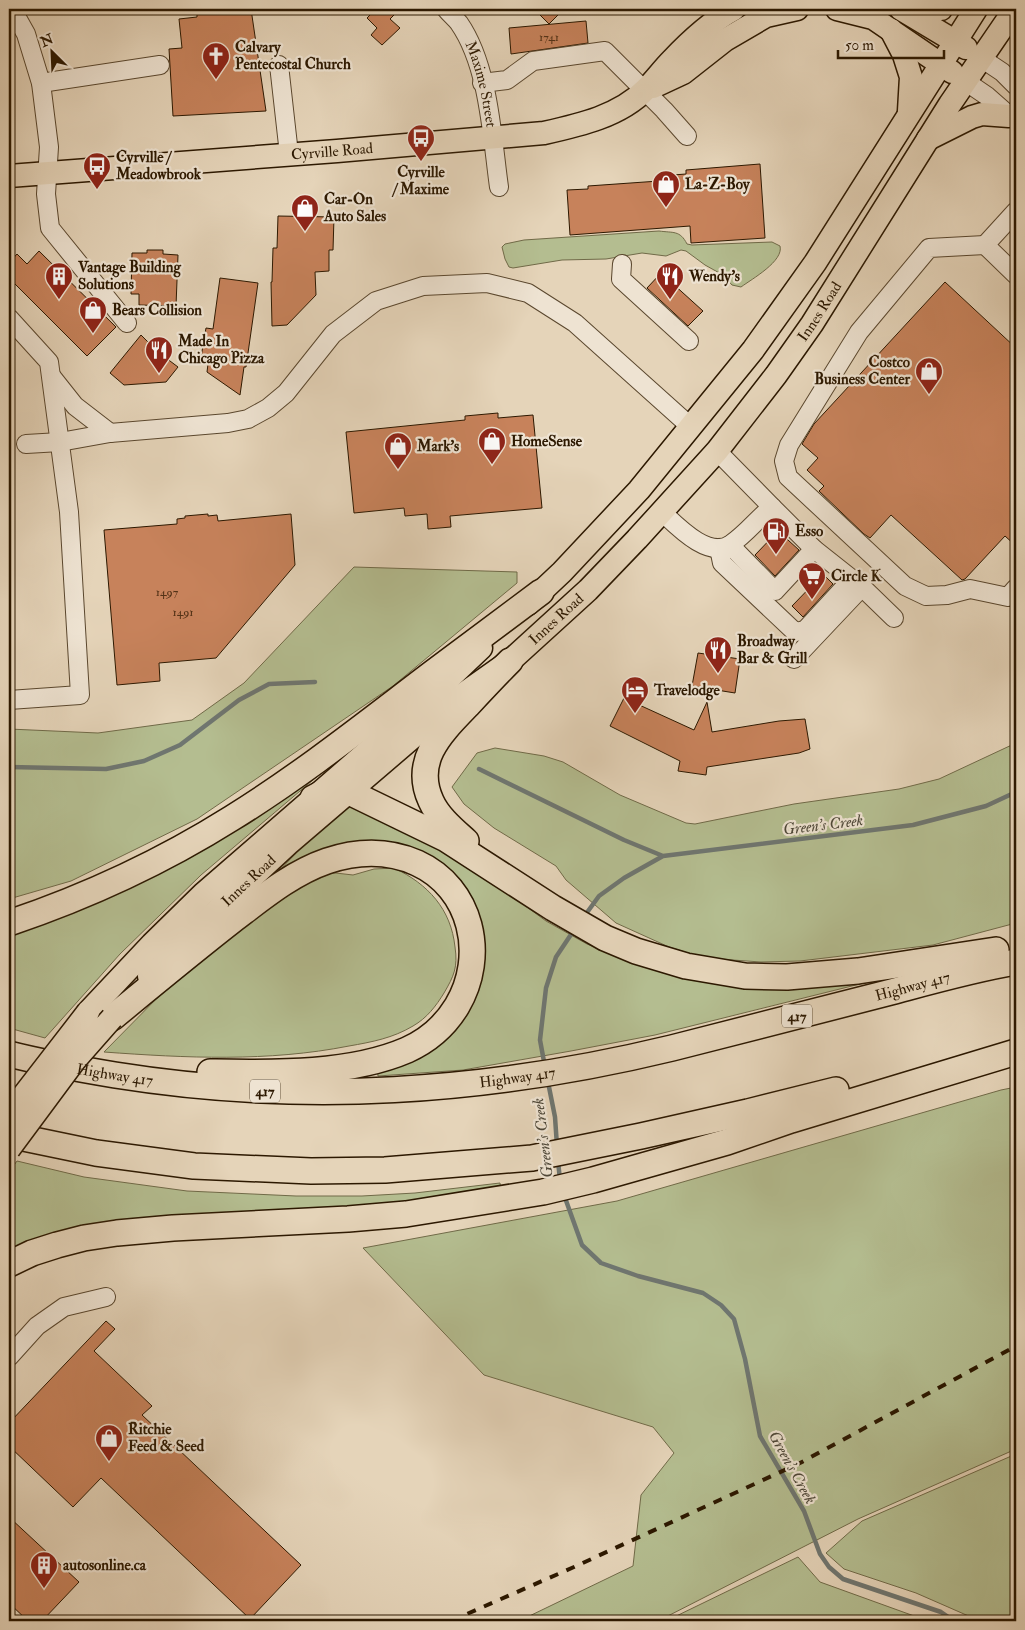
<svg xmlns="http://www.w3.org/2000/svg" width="1025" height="1630" font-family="'IM FELL Double Pica',serif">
<rect width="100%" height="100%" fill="#e5d4b9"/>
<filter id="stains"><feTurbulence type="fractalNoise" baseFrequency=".004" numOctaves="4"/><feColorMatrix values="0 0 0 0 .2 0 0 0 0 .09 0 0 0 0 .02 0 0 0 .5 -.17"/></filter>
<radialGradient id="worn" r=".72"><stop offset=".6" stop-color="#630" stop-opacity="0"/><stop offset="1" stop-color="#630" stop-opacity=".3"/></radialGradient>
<path fill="#b4bd90" stroke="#706a48" d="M659,231c14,2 21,-1 28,13l5,1 80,-3 8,4c4,15 -28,33 -39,41l-9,-2 -9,-10 -18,-10 -19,-14 -5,-1 -15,6 -24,-3 -36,6 -44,1 -49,8 -4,-1 -4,-8 -3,-12 3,-3 19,-4z
M354,567l163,5v11l-124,103 -196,133 -126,62 -62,18v-170l89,4 94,-13 52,-37z
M1016,743v180l-83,22 -133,16 -39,1 -57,-4 -35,-11 -53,-24 -50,-43 -10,-14 -62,-38 -30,-24 -12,-17 25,-34 18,-5 49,8 19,6 57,33 66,28 9,1 99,-20 105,-15 40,-10z
M326,769l-125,106 -81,79 -75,84 -36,-10v-99z
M350,804l67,31 54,31 75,55 41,23 42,17 251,18 -225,56 -84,16 -108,19 -85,6 -1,-8 44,-16 61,-101 -59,-96 -150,22 54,-56z
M394,868c34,16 57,41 61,79 3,20 -1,29 -11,46 -8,13 -17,25 -31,33 -20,12 -41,16 -64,20 -81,16 -163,12 -245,6l62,-63 114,-91 47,-26 26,3 21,-6z
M1016,1087v362l-158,70 -200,102h-139l114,-55 8,-71 33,-42 -21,-26 -169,-52 -121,-127 254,-47 384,-111z
M17,1161l67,16 103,14 109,5h66l53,-3 85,-10 1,8 -492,64v-83z
M1016,1454v167h-36l-64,-28 -72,-24 -18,-16 36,-32z
M798,1557l22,25 108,39h-262z"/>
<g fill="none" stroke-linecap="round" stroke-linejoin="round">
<path stroke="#6f7670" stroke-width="4.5" d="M9,767l97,2 38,-8 36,-16 59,-45 30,-16 46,-2
M479,769l145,71 39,16
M583,918l16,-22 25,-18 39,-22 250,-31 73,-19 30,-14
M545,1067l-5,-27 6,-52 10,-31 18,-27
M548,1082l7,35 2,29
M558,1161l2,19
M564,1195l18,50 19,18 37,13 65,17 18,12 13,14 11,40 15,77 44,75 16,43 9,13 14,12 98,33 13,9"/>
</g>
<path fill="#c7825b" stroke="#2c1800" d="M197,9h54l15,102 -93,5 -4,-67 13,-1 -3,-29 18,-2z
M376,9h24l-10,10 10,9 -18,17 -11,-10 6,-7 -10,-10z
M534,9h30l-15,15z
M586,21l2,22 -77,11 -2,-26z
M760,164l5,74 -74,5 -1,-17 -120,9 -3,-45 21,-1v-3l71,-5v-5l27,-2v-4z
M278,216l56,1 -1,33h-4v21l-14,1 1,23 -29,30 -15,1 -1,-44h1l1,-34h4z
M147,250h16v4l15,1 -2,51 -37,-1v-11h-8l1,-41h15z
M39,251l77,76 -29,29 -78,-78v-15l8,-9 10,10z
M661,273l42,38 -15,15 -41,-38z
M220,278l38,5 -12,84h-2l-4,28 -33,-23 1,-8 -8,-1 6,-35 7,1z
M945,282l71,66v198l-11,-10 -40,43 -3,1 -71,-65 -21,23 -6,-4 -45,-43 5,-5 -17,-16 11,-12 -16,-14 12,-20z
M141,335l17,17 20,15 -12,15 -42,3 -14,-12z
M498,413v5l35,-3 9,93 -92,8 1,11 -23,2 -1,-15 -22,2 -1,-8 -50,5 -8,-81 119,-12v-4z
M208,514v2l9,-1 1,6 73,-7 4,51 -79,93 -57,5 1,18 -43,4 -13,-155 73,-6v-5l8,-1v-2z
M778,531l21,19 -24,26 -20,-21z
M823,574l10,10 -30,33 -11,-11z
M698,653l42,6 -5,34 -43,-7z
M624,698l70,32 13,-28 5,30 67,-11 26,-2 5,30 -11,4 -92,14 -1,8 -28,-4 2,-10 -70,-35z
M106,1321l9,8 -21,22 58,55 -10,9 159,150 -51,54 -149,-141 -28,29 -64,-61v-23z
M9,1517l70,65 -37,39h-14l-19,-18z"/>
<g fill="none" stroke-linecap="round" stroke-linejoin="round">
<g stroke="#5a472e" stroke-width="20">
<g id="minor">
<path d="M12,9l14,25 15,49 8,64 -3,47 4,34 77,95"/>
<path id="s1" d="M446,9c4,5 9,9 13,14 30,43 33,114 40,164"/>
<path d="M981,58l21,14 14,14"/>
<path d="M279,65l10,89"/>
<path d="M965,81l22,15 25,22"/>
<path d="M41,83l119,-18"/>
<path d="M482,83l25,-3 26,-19 72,-10 59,59 23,26"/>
<path d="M1016,211l-31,34 31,30"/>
<path d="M985,245l-56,3 -70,84 -70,113 -5,16 4,16 117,109 21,10 21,-1 23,-6 38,8 8,-9"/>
<path d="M622,264l-1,15 68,62"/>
<path d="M9,318l40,44 20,150 11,183 -71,5"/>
<path d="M52,377l23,29 35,27"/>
<path d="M26,444l34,-2 50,-9 118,-10 20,-4 20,-11 18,-15 47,-59 43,-33 47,-15 64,-3 41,10 47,30 116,104"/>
<path d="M662,512c15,14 47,48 69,32 15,-10 27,-26 41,-37l-55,-56"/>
<path d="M730,545l45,46 39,-42 -42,-42"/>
<path d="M719,548l3,15 73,69 6,-1 5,-2 46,-50"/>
<path d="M862,587l32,31"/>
<path d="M794,659l68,-72 -48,-38"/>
<path d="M9,1357l28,-31 27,-19 42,-10"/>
</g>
</g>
<g stroke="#2c1800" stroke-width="25">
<g id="major">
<path d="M837,9l36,9 79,54"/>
<path d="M901,9l65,39"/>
<path d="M903,9l32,1 6,-1"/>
<path d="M891,30l13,25 7,22 -2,34"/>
<path d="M653,87l30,-14 42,-33 41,-24 31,-7"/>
<path d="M928,139l44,-22 10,-3 27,2"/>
<path id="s2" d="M9,176l328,-25 207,-18c36,-8 76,-17 102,-44 9,-9 17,-20 26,-29 18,-19 40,-39 62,-51"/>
<path d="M528,604l34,-32 77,-82 114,-140 62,-87 161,-254"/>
<path id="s3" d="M149,976l40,-40 99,-92 174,-149 48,-34 78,-71 49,-51 80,-88 59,-76 36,-51 138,-220 65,-95"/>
<path d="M88,1012l64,-68 51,-50 219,-190 59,-56"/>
</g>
</g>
<g stroke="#2c1800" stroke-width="28">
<g id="highway">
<path d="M313,798l17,-9h13l103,50 107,69 52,30 31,13 50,15 59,10 42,1 71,-6 138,-21"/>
<path d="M466,841c-12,-11 -28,-24 -35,-40 -19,-41 11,-69 37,-96 14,-15 28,-30 42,-44"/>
<path d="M9,923c77,-26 153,-61 223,-105 71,-44 136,-96 202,-146 36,-27 71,-53 107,-80"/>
<path d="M112,1018c40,-33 80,-66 121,-98 29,-22 59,-47 94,-59 30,-10 61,-11 90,2 55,25 70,93 40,143 -12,20 -28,34 -50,44 -58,25 -134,23 -197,22"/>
<path id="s4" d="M9,1054c35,9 70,15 106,21 188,30 371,18 557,-27 73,-18 146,-37 219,-56 41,-11 83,-23 125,-30"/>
<path d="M9,1135l87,18 98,13 117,5 74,-1 147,-12 109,-22 107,-24 88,-22"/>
<path d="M9,1264l23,-11 25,-8 27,-7 33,-5 56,-5 175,-9 58,-5 137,-22 50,-12 134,-38 64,-22 225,-68"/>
</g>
</g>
<use href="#minor" stroke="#eee3d2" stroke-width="18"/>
<use href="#major" stroke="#e5d4b9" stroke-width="22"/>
<use href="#highway" stroke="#e5d4b9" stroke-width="25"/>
<path stroke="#2c1800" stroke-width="4" stroke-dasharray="9 9" stroke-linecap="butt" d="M451,1621l123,-54 226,-104 216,-117"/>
<g stroke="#2c1800" stroke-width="25" stroke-linecap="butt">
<path id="major-bridge" d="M9,1114l79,-102
M9,1149l66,-89 37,-42"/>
</g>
<use href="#major-bridge" stroke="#e5d4b9" stroke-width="22"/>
</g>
<defs>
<g id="church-pin" transform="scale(1.4375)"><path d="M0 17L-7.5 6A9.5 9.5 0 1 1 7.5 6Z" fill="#8f2418" stroke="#eee3d2"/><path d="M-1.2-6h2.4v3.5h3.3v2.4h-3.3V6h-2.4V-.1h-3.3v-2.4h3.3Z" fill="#fff"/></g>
<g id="bus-pin" transform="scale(1.4375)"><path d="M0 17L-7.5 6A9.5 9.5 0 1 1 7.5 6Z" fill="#8f2418" stroke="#eee3d2"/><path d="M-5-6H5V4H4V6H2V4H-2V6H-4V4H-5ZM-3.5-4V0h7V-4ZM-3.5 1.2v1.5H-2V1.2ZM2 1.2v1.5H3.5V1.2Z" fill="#fff"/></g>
<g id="shop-pin" transform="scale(1.4375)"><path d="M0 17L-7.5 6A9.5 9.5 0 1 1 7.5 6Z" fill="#8f2418" stroke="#eee3d2"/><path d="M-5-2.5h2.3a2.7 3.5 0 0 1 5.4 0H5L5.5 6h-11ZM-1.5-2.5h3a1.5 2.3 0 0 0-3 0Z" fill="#fff"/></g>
<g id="building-pin" transform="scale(1.4375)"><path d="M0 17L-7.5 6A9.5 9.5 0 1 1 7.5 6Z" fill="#8f2418" stroke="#eee3d2"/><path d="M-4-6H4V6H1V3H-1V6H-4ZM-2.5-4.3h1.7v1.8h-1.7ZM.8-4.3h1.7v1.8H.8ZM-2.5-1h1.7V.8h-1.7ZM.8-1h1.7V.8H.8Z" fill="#fff"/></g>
<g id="restaurant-pin" transform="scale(1.4375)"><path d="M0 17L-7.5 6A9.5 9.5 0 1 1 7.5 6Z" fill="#8f2418" stroke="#eee3d2"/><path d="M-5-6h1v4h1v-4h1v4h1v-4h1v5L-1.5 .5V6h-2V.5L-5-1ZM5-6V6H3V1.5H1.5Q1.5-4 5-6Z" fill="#fff"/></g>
<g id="fuel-pin" transform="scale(1.4375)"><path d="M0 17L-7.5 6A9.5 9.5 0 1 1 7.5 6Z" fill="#8f2418" stroke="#eee3d2"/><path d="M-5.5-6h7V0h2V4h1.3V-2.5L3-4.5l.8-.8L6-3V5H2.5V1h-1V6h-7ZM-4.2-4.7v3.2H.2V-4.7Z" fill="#fff"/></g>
<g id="supermarket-pin" transform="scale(1.4375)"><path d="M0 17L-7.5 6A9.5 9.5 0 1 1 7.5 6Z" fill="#8f2418" stroke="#eee3d2"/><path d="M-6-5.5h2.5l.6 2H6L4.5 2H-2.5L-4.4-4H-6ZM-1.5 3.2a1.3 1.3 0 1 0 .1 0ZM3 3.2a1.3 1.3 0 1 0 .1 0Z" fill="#fff"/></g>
<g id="hotel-pin" transform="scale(1.4375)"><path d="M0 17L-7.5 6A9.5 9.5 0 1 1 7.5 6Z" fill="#8f2418" stroke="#eee3d2"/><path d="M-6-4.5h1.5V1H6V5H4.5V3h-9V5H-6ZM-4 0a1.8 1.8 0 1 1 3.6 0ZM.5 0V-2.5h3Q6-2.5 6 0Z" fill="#fff"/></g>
</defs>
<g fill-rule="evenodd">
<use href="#church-pin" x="216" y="56"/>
<use href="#bus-pin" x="421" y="138"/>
<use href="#bus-pin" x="97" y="166"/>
<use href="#shop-pin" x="666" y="184"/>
<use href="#shop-pin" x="305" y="208"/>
<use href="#building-pin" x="59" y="276"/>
<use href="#restaurant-pin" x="670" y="276"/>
<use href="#shop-pin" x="93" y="310"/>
<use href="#restaurant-pin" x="159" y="350"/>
<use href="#shop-pin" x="929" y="371"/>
<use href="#shop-pin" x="492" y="441"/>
<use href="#shop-pin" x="398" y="446"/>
<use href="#fuel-pin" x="776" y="531"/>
<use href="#supermarket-pin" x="812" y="576"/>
<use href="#restaurant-pin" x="718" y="650"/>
<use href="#hotel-pin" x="635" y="690"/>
<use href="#shop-pin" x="109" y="1438"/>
<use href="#building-pin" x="44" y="1565"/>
</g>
<g text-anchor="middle" stroke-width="4.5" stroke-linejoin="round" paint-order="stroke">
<g font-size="12" fill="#533217">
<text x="549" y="41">1741</text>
<text x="167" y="596">1497</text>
<text x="183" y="616">1491</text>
</g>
<g fill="#eee3d2" stroke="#66553f" stroke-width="1">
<rect x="782" y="1004.5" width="30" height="23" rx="4"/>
<rect x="250" y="1079.5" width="30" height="23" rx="4"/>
</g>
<g font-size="14" font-weight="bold" fill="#2c1800">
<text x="797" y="1021">417</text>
<text x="265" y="1096">417</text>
</g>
<g font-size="15" font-weight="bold" fill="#2c1800" stroke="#eee3d2" text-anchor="start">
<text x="235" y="52">Calvary<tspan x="235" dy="17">Pentecostal Church</tspan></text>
<text x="116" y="162">Cyrville /<tspan x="116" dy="17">Meadowbrook</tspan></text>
<text x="421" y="177" text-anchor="middle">Cyrville<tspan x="421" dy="17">/ Maxime</tspan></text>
<text x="685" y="189">La-Z-Boy</text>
<text x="324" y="204">Car-On<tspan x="324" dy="17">Auto Sales</tspan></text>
<text x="78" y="272">Vantage Building<tspan x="78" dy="17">Solutions</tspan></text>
<text x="689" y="281">Wendy's</text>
<text x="112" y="315">Bears Collision</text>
<text x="178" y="346">Made In<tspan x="178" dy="17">Chicago Pizza</tspan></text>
<text x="910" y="367" text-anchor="end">Costco<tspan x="910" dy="17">Business Center</tspan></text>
<text x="511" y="446">HomeSense</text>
<text x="417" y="451">Mark's</text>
<text x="795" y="536">Esso</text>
<text x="831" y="581">Circle K</text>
<text x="737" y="646">Broadway<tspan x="737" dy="17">Bar &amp; Grill</tspan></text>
<text x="654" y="695">Travelodge</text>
<text x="128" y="1434">Ritchie<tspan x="128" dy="17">Feed &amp; Seed</tspan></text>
<text x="63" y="1570">autosonline.ca</text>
</g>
<g font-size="15" fill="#2c1800" stroke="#eee3d2">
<text dy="5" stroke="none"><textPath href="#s1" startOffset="85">Maxime Street</textPath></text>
<text dy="5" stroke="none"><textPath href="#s2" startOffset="324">Cyrville Road</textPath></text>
<text dy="5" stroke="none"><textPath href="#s3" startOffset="948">Innes Road</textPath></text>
<text dy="5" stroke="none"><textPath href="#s3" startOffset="542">Innes Road</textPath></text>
<text dy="5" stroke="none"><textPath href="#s3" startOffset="138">Innes Road</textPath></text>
<text dy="5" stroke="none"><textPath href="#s4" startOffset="918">Highway 417</textPath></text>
<text dy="5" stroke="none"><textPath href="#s4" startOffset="108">Highway 417</textPath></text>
<text dy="5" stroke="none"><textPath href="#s4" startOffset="512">Highway 417</textPath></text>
</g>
<g font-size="16" font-style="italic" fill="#4d4738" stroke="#eee3d2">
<text transform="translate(823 824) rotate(-7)" y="6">Green's Creek</text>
<text transform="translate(542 1138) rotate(-97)" y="6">Green's Creek</text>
<text transform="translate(793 1467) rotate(61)" y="6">Green's Creek</text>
</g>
</g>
<rect width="1025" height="1630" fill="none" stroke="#e5d4b9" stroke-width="30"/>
<rect x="10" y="10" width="1005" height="1610" fill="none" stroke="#2c1800" stroke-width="2.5"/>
<rect x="15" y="15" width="995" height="1600" fill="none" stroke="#2c1800"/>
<g transform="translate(52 52) rotate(336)" stroke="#eee3d2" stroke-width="4" paint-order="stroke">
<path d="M0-4L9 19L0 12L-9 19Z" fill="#2c1800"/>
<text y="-8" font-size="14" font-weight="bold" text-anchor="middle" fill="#2c1800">N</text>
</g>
<path d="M838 50v8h106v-8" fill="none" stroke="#2c1800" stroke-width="2.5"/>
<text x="845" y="50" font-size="15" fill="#2c1800" stroke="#eee3d2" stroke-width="4" paint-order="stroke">50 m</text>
<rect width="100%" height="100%" filter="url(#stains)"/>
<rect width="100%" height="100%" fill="url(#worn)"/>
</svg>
